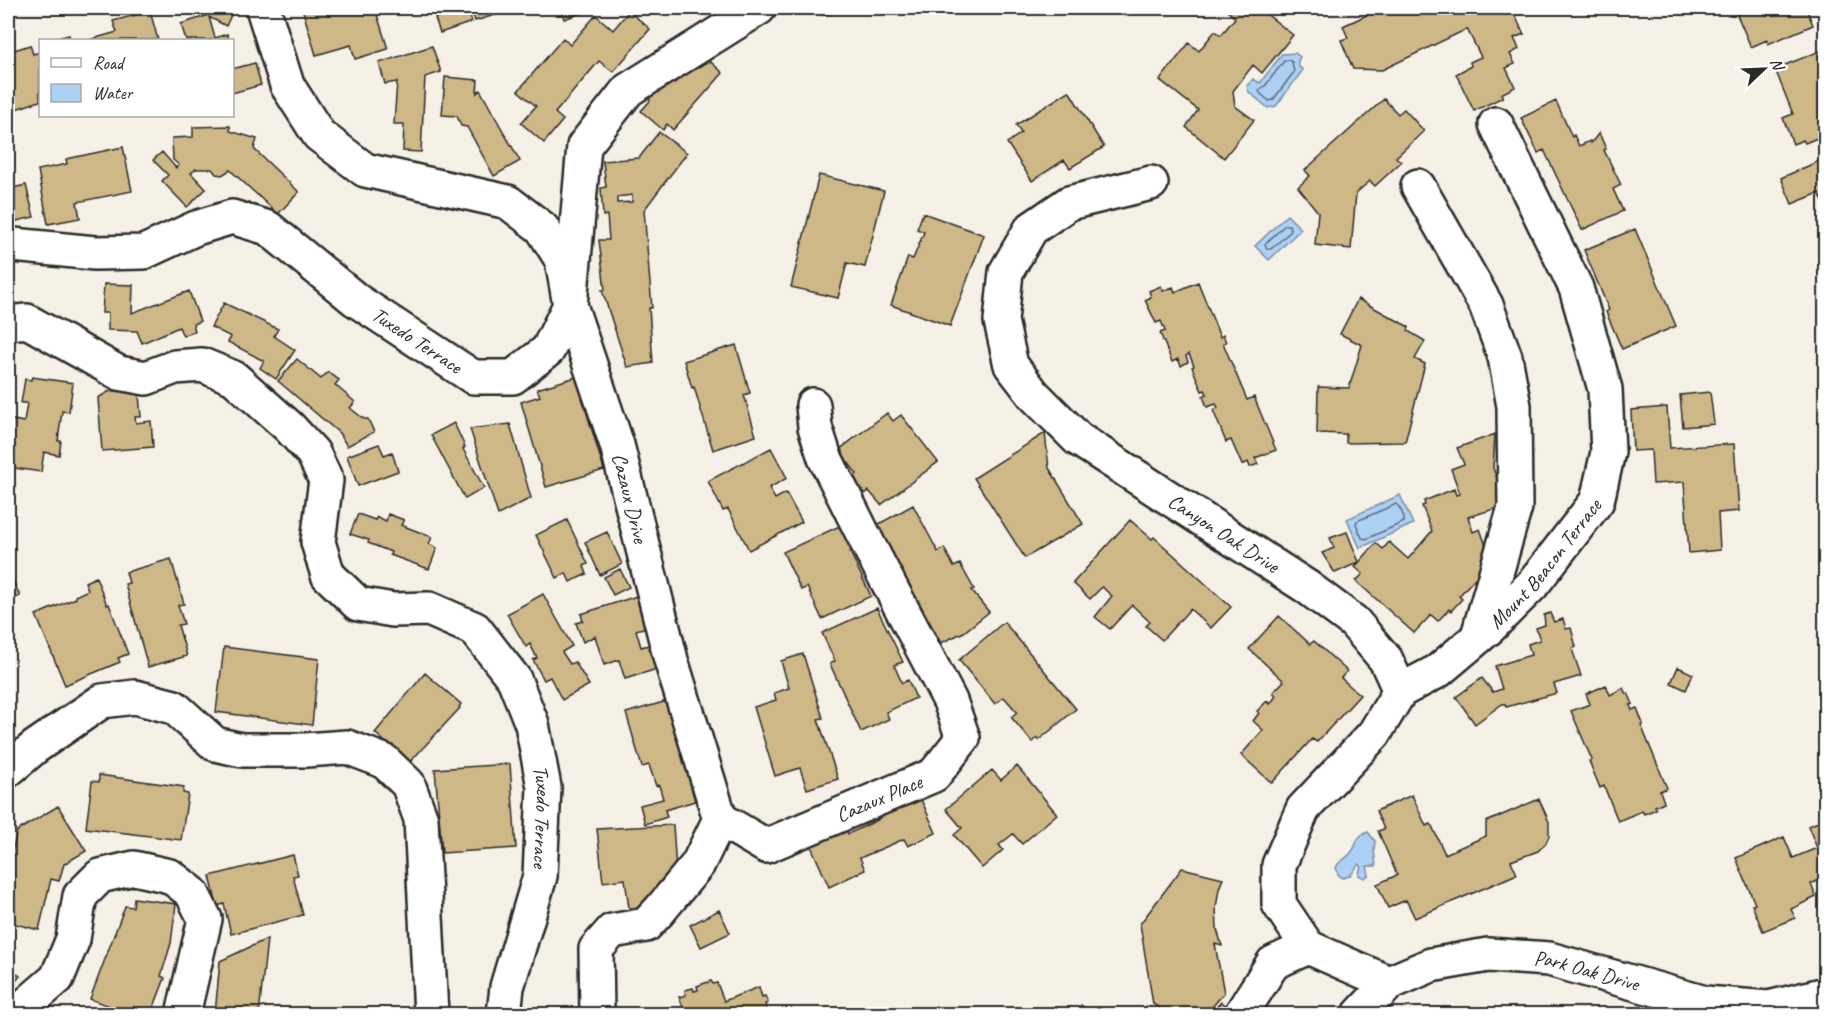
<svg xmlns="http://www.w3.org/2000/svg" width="1833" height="1022" font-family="Caveat,sans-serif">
<rect width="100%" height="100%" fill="#f5f1e7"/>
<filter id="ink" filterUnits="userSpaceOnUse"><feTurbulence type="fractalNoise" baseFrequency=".0167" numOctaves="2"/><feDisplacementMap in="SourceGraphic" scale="12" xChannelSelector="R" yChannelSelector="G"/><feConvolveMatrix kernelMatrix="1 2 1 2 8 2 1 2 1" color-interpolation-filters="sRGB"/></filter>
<g filter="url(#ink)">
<path fill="#add0f5" stroke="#798ea4" stroke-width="1.5" d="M1295,53l5,4 -2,4 1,6 4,3 -27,36 -8,2 -19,-16 -2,-6 6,-7 7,4 22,-29z
M1287,215l14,14 -32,31 -14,-14z
M1400,495l13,29 -53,24 -13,-29z
M1368,832l7,9 -1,9 2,16h-9l2,9 -5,3 -5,-3 1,-6 2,-2 -3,-3c-6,6 -6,13 -17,14l-4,-4 -2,-6c3,-8 9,-8 14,-14 9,-9 3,-16 18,-22z"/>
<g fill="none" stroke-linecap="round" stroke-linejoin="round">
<path stroke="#5f6d7c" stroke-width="1.5" d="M1289,60l3,2 2,10 -21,28 -4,1 -9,-8 -1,-3 6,-4 19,-25z
M1285,225h4l2,6 -20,18h-4l-2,-5z
M1396,504c4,3 9,13 8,18l-38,17 -4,-1 -6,-14 1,-3z"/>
</g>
<path fill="#cfb887" stroke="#2b2b2b" stroke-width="1.5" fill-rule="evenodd" d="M211,8h4l16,7 -5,11 -17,-9 6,21 12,-4 2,6h-43l-5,-16 25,-8z
M302,8h73l13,41 -33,10 -4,-14 -35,10z
M447,8h20l5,14 -32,11 -5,-15 14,-5z
M471,8h36l1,3 -33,10z
M561,8h36l-33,11z
M821,8h31l-29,7z
M1225,8h34l34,27 -31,38 -9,-8 -20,26 2,15 19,14 -30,38 -38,-31 12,-17 -38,-30 29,-37 10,8 16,-20 6,4 14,-17z
M1382,8h129l13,26 -10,4 5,11 -9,5 5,10 -9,4 9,19 -14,7 2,3 -29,14 -18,-37 15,-8 -1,-4 11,-5 -14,-28 -85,41 -29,-1 -12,-29 7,-2 -5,-12z
M1734,8h72l7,17 -45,19 -1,-4 -16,7z
M150,11l8,29h-69l28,-8 -4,-11z
M629,11l21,18 -37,43 -14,-11 -44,52 8,7 -19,23 -23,-20 15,-17 -18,-15 45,-53 7,7 26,-30 17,15z
M69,35l2,5h-20z
M30,45l3,9 7,-2v49l-27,9 -5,-19v-39z
M432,46l9,26 -16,5 -4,75 -18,-1 1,-27h-10l3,-42 -12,2 -6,-21z
M1825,49l1,83 -5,2 1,2 -17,7 -2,-3 -10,4 -10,-26 10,-4 -18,-45z
M701,53l22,20 -50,57 -6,-6 -4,6 -22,-19 9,-10 -1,-5 8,-7 4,1 9,-10 4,4z
M255,63l6,22 -29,8v-24z
M445,77l33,3 -1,13 3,-3 40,71 -26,15 -27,-49 -6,-1 -4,-10 -15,-1z
M1069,91l35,56 -34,21 -6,-8 -32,21 -25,-38 14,-10 -5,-8z
M1384,99l14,15 6,-5 20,22 -28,26 5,5 -26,24 -5,-5 -14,12 -5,56 -36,-4 3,-33 -20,-25 12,-11 -5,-6z
M1556,101l16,36 2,-2 5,11 11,-5 1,2 8,-10 7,16 -2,1 17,35 -8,4 10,22 -41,19 -38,-80 -6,3 -17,-35z
M230,126v5l27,8 -3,10 45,43 -21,22 -48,-44 -8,5 -6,-1 -4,-5h-16l-5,4 15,16 -19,18 -25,-26 6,-6 -15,-15 9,-8 14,16 3,-3 -6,-5 -1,-22 21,-1v-10z
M659,132l28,21 -43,57 8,98h-3l4,55 -26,4 -25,-77h3l-6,-50h10l-2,-25 -4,1 -2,-28 5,-1 -3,-26 36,-3zM632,195v7l-15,1v-6z
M123,147l9,44 -55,11 3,16 -32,6 -10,-54 29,-6 -1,-5z
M1826,158v50l-7,-15 -27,11 -11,-26z
M819,175l65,16 -19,76 -18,-4 -9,35 -47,-11z
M26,185l8,32 -26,6v-34z
M923,213l61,22 -34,91 -59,-21 17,-48 5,2 11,-27 -7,-3z
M1635,229l41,97 -54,23 -16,-37 3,-2 -25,-60z
M1198,282l22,55 3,-2 3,7 -3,1 24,57 7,-3 22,53 -21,8 3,6 -8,3 -2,-5 -6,3 -11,-25 -5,2 -13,-32 5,-2 -2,-4 -9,3 -4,-11 4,-2 -2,-4 -3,1 -10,-24 2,-1 -5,-12 -3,2 2,6 -7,4 -3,-7 -6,3 -12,-29 5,-2 -4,-10 -5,2 -11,-23 6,-3 -2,-6 12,-5 2,5 10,-4 2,5z
M104,284l29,1 -1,28 57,-22 11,30 -7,3 2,7 -12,5 -4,-9 -37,16 -5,-12 -29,-1v-17h-6z
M1358,299l51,28 -1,4 17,10 -10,18 10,5 -20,78 -59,1v-9l-29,-1 1,-46 31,1 13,-43 -22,-11z
M224,303l54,26 -4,7 21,14 -19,29 -16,-11 4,-7 -36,-19 3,-5 -20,-10z
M736,345l14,48 -6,2 12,41 -43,14 -19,-63 -2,1 -8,-27z
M297,359l24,20 7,-7 11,8 -4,5 20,17 -5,6 14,11h4l6,13 -27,14 -8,-13 -61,-52z
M32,377l41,6 -4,29 -7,-1 -4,30h3l-2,14 -15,-3 -3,20 -33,-5v-48l16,3 3,-19h-6l4,-24 6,1z
M576,377l28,93 -58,17 -25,-85 19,-6 -3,-7z
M119,390l11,1 9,4 2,22h-6l1,6 15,-2 2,26 -51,4 -4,-53 10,-6z
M1710,392l4,32 -31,3 -3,-32z
M1667,407l3,41 64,-4 5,67 -21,2 2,37 -31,3 -5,-71 -31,2 -2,-34 -18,1 -2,-41z
M887,413l6,8 8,-6 37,47 -57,43 -12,-14 -4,3 -12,-17 4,-3 -18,-24z
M454,423l11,24 -2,2 21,39 -19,11 -34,-64z
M510,424l21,74 -33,17 -28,-86z
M1045,433l4,35 34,56 -58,34 -51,-80z
M1495,434l-2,34 14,37 -39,12 5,15 7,-3 9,25 4,19 -18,5 -16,18 3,3 -11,12 -2,-2 -11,12 -7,-6 -17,18 -58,-52 7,-7 -8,-7 21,-24 7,6 6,-7 19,17 24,-28 -10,-25 3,-1 -1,-4 30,-12 2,6 4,-1 -9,-25 13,-5 -7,-16z
M379,444l5,11 8,-3 6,19 -40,15 -11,-30z
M771,448l16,30 -18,10 6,11 11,-6 16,29 -53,28 -21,-41 -5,2 -15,-30z
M913,505l25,47 6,-4 10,19 6,-3 14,25 -3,1 18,22 -25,20 -23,11 -64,-118z
M358,514l17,6 2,-3 9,4 2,-7 16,6 -3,5 31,12 -3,7 8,4 -8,21 -39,-14 1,-3 -23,-9 1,-3 -19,-6z
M567,520l21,44 -4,2 3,8 -17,8 -4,-9 -9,5 -21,-43z
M1130,520l22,19 2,-2 77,70 -20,21 -21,-19 -28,31 -16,-14 4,-4 -18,-17 -22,24 -15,-12 17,-21 -10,-9 -12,12 -17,-16z
M844,524l12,26 -6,2 21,44 -49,23 -15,-32 -6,3 -18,-38z
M607,532l15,32 -22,11 -15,-33z
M1347,532l12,30 -24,11 -13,-20 12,-5 -4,-10z
M171,559l13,45 -6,1 6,19 -6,1 9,31 -39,11 -23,-83 4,-1 -3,-11z
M620,569l9,18 -16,8 -9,-18z
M8,570l12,26 -12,6z
M96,577l11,28 2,-1 19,50 -10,4 2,4 -55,23 -29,-70 40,-17 -1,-2 13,-6 -3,-8z
M543,594l29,52 -10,6 8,12 5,-2 14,23 -27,15 -12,-23 -6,3 -11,-20 4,-2 -7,-14 -4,3 -19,-33z
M637,596l10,31 -11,3 5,17 8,-2 8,24 -32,10 -6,-19 -15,5 -9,-29 -12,6 -7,-19 7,-2 -2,-7z
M877,608l26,54 -9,3 8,18 6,-3 8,18 -30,14 3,7 -28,13 -31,-68 5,-3 -13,-28z
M1550,613l4,9 9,-3 3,10 5,-1 5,19 -4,2 9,27 -27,8 3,9 -51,14 -1,-3h-3l-27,20 -19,-27 26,-19 11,14 9,-3 -7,-23 36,-11 -3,-11 12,-4 -4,-12 9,-3 -1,-10z
M1279,616l31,28 4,-3 33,30 -6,7 19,17 -43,47 -5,-3 -40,44 -31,-28 22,-25 -10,-9 6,-8 -2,-2 10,-10 3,3 6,-8 -3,-4 11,-11 -35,-32z
M1004,622l72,87 -37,31 -2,-2 -5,4 -21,-25 6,-5 -13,-15 -9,7 -36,-44z
M224,647l95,12 -7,66 -96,-13z
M803,654l20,64 -5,1 20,60 -31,10 -7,-21 -25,8 -21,-69 22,-7 -2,-7 15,-5 -8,-27z
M1678,667l15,7 -7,16 -15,-7z
M425,673l36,31 -2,3 1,1 -51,55 -34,-30z
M1606,685l4,10 13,-7 3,6 2,-1 5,11 -3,1 2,5 5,-2 6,16 -2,1 26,63 -7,3 4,11 -9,4 1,3 -12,5 -2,-3 -24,10 -14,-35 -4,2 -11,-27 3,-1 -21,-49 19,-7 -4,-10z
M667,701l28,100 -30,9 2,7 -22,7 -5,-19 23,-6 -4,-14 -3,1 -7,-21 -7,2 -16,-54z
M510,764l6,84 -74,5 -7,-84z
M1017,766l40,48 -35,30 -9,-10 -14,11 4,5 -21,18 -28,-33 8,-7 -16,-19 46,-39 9,10z
M99,775l85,12 -1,6 5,1 -7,46 -95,-12 6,-47 7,1z
M919,795l17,38 -28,13 -4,-7 -44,19 5,12 -36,17 -19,-43 36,-16 2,6 30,-14 -3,-6z
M1412,795l14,31 5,-2 14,30 41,-18v-14l53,-23 10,23v14l-3,7 -8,8 -27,10 6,13 -102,44 -9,-18 -18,8 -11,-24 20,-9 -19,-44 6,-2 -8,-18z
M58,806l28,45 -22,13 -5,17 -8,-2 -12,51 -31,-8 3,-12 -3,-1v-40l9,-38z
M1826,819v58l-15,7 5,13 -25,12 4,9 -32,13 -11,-26 3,-1 -19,-46 48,-21 9,21 24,-10 -9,-22z
M673,825l3,45 -42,47 -1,-9h-4l-4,-29 -22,3 -6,-53z
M293,855l5,20 -5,1 10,39 -72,19 -7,-30 -7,2 -7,-30z
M1182,868l41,10 -4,11 -3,19 1,21 5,17 -7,-2 9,49 -18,21h-37l-16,-10 -13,-80z
M134,898l42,6 -5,39 -10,33 4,2 -13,34 6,2h-45l2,-6 -25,-9 35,-93 8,1z
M719,910l11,23 -29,14 -11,-22z
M267,939l-8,75h-44l5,-53z
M8,966l12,10 -12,14z
M711,981l2,3 4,-1 7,18 35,-14 3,10 3,-1 3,7 -3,1 4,10 8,-2 1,2h-92l-7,-17 7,-2 -1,-5 8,-2 1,3 4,-1 -1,-4z
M1221,1002l7,6 -6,6h-12z
M1081,1005l13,9h-20z"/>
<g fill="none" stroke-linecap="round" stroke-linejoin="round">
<g stroke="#2b2b2b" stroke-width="38">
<g id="minor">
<path id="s1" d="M1151,183l-82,20 -38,26 -25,43 -5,49 10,44 23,30 44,44 229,148 47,35 32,38 14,31 -26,43 -71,75 -24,56v39l29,43"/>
<path d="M1418,186l68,119 19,52 9,49 1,101 -37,129"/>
<path id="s2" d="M8,247l5,-2 82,8 49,-1 52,-24 36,-11 36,11 88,72 117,77h40l35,-27 22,-45 -8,-45 -20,-32 -34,-26 -143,-32 -46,-35 -32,-50 -24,-77"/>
<path id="s3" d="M8,323l19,-2 92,52 27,5 29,-11 27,-2 32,13 55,49 24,26 13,27 -8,62 10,33 30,29 35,6 36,-1 46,20 39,50 18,45 12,63 -4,89 -33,111 -3,27"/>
<path id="s4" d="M1400,691l38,-20 51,-43 44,-44 64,-83 11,-49 -3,-63 -29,-101 -80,-164"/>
<path d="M8,770l27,-23 67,-46 33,-4 39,10 41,37 27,6h64l41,-3 37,14 24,23 13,35 10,195"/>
<path id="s5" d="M720,819l46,27 168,-71 29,-37 -13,-37 -80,-153 -45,-90 -10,-31 -2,-22"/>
<path d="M18,1014l9,-10 30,-26 16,-39 7,-43 20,-20 34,-8 36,8 22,17 13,26 -22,95"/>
<path d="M597,1014l-1,-65 16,-18 34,-6 14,-15 38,-46 22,-45 -49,-159 -54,-215 -47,-140 14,-159 44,-56 131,-82"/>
<path d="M1241,1014l32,-51 35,-16 81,36"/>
<path id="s6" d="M1360,1014l29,-31 42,-18 57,-10 61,4 156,44 64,5 57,-14"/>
</g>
</g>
<use href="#minor" stroke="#fff" stroke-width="33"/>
</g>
</g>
<g text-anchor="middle" stroke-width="4.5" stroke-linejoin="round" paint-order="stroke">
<g font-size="21" fill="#2b2b2b" stroke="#fff">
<text dy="7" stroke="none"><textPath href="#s2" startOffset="456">Tuxedo Terrace</textPath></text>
<text transform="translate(630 498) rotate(76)" y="7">Cazaux Drive</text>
<text dy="7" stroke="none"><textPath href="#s1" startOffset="548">Canyon Oak Drive</textPath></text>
<text dy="7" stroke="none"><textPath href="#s4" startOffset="195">Mount Beacon Terrace</textPath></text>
<text dy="7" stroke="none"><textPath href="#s5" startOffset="176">Cazaux Place</textPath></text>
<text dy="7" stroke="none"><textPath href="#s3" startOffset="850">Tuxedo Terrace</textPath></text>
<text dy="7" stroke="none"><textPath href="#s6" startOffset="246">Park Oak Drive</textPath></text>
</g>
</g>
<rect width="1833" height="1022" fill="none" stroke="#fff" stroke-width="30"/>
<rect x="15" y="15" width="1803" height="992" fill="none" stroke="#2b2b2b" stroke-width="2" filter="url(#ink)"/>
<rect x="39" y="39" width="195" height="78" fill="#ffffff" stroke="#aaaaaa" stroke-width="1.5"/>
<rect x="51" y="58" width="30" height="9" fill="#ffffff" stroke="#aaaaaa" stroke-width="1.5"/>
<text x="93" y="69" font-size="18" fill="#2b2b2b">Road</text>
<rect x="51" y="84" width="30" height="18" fill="#add0f5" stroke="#aaaaaa" stroke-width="1.5"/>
<text x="93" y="99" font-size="18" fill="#2b2b2b">Water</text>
<g transform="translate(1764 69) rotate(67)" stroke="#ffffff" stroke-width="4.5" paint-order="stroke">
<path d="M0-4.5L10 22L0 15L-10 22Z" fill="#2b2b2b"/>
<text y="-9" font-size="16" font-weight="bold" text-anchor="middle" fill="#2b2b2b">N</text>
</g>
</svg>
